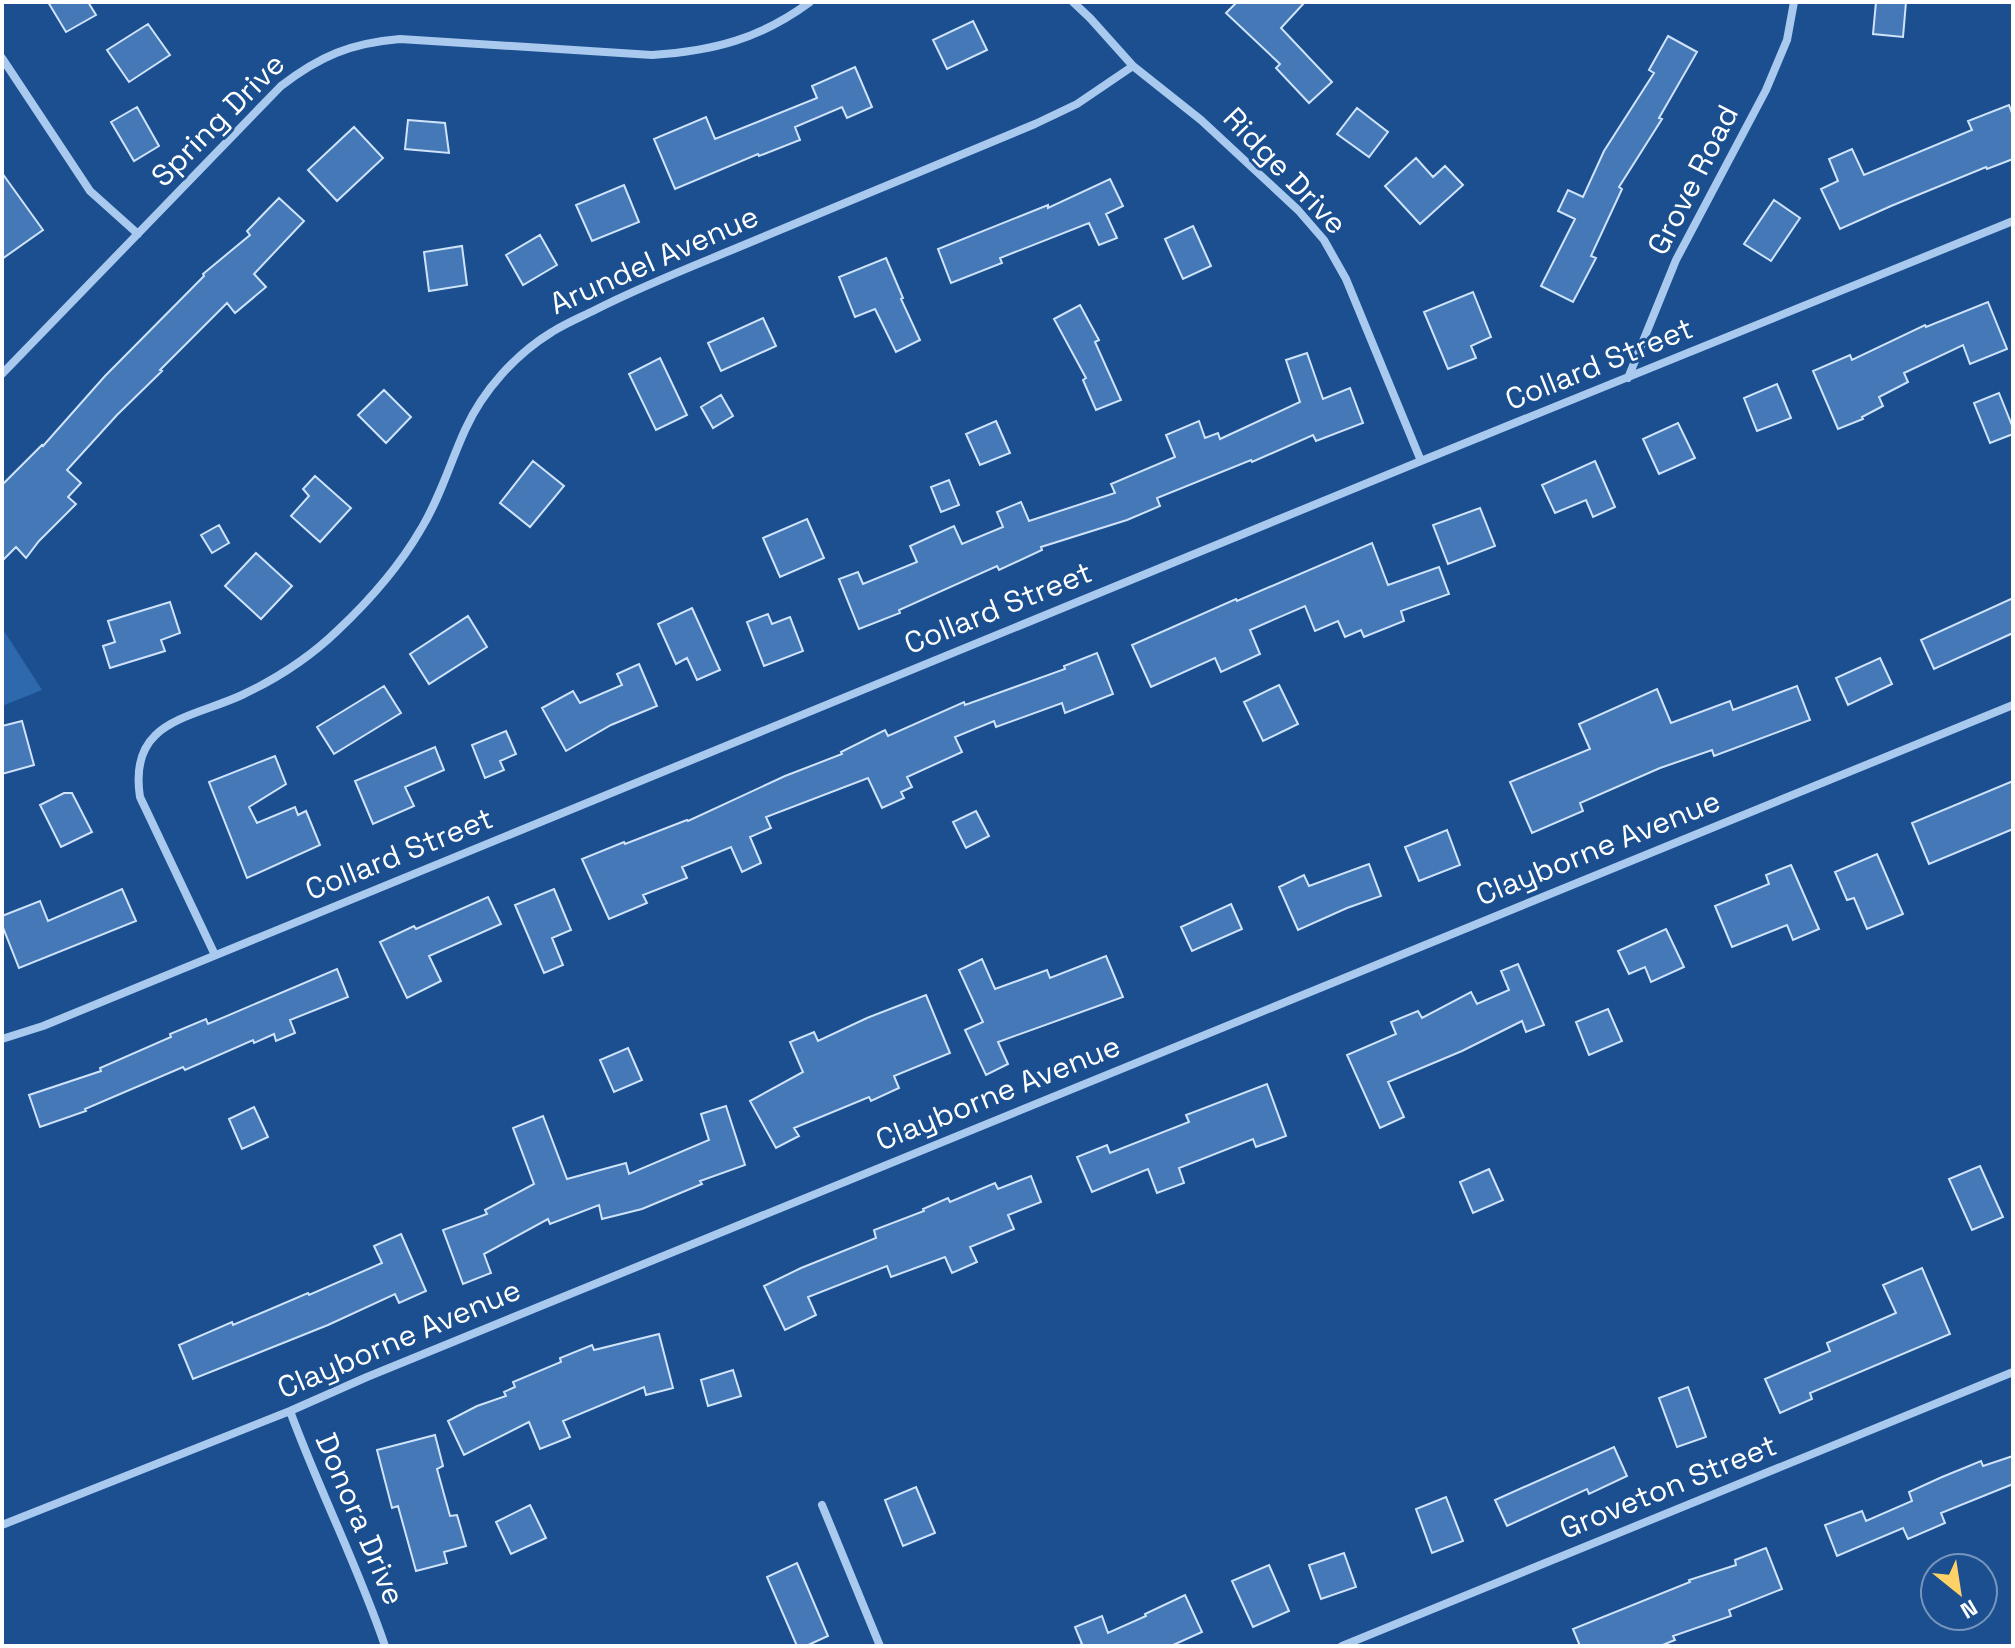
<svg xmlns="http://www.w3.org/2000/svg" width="2015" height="1648" font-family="'Space Grotesk',sans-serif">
<rect width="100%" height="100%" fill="#1b4f8f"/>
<path fill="#2e69ad" d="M2,628l40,62 -40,16z"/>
<path fill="#4478b7" stroke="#cfe3fa" stroke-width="2" d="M48,2h40l8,13 -30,17z
M1237,2h68l-24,26 51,54 -23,21 -33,-35 4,-4 -54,-51z
M1876,2h30l-3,35 -30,-3z
M973,21l14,29 -40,19 -14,-29z
M148,24l22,31 -41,27 -22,-32z
M1668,36l29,16 -38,66 3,1 -43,68 3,2 -31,67 5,2 -23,44 -32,-16 34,-67 -17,-8 10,-21 15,7 21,-46 50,-78 -5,-3z
M855,67l17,40 -25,11 -5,-11 -47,20 5,13 -41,16 -1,-2 -83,35 -21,-50 52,-22 9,22 102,-41 -5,-12z
M2009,105l4,11v43l-26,10 -1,-2 -95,39 -51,23 -19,-40 17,-8 -9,-22 23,-10 12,26 108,-45 -4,-9z
M137,107l22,39 -25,15 -23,-39z
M1357,108l31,24 -19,25 -32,-23z
M408,120l37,3 4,30 -44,-4z
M354,127l29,31 -46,43 -29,-31z
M1416,158l17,19 12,-11 18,19 -43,39 -35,-38z
M2,173l41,57 -41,29z
M1110,179l13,27 -17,8 11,24 -18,7 -10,-22 -89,35 2,5 -51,20 -13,-34 110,-44v3z
M624,185l15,37 -47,19 -16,-36z
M279,198l25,23 -50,53 12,13 -31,26 -8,-10 -67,67 2,1 -45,44 -50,55 14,13 -13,14 8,7 -37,37 -13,17 -10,-11 -14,14v-76l40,-40 1,1 62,-70 99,-100 -1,-2 47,-39 -3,-4z
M1774,200l26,18 -29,43 -27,-17z
M1193,226l18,40 -28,13 -18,-40z
M540,235l17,30 -34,20 -17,-30z
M462,246l5,39 -38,6 -5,-39z
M886,258l17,40 -2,1 19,41 -24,12 -21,-43 -20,8 -16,-40z
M1473,292l18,45 -20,9 5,12 -28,11 -24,-57z
M1988,302l19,47 -37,15 -7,-19 -59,28 4,9 -29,15 4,9 -21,11 1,2 -25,10 -25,-58 37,-16 2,5 73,-35 1,2z
M1080,305l19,35 -4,2 26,58 -25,10 -13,-30 3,-2 -32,-59z
M763,318l13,28 -55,25 -13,-28z
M1307,353l16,46 27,-11 13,35 -47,18 -3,-6 -61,27 -1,-2 -94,38 3,8 -33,14 -86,27 1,3 -43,20 -2,-4 -98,44 1,3 -41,16 -20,-50 19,-7 5,12 54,-22 -7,-16 44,-20 8,18 41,-17 -6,-15 24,-10 8,19 86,-28 -4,-9 64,-27 -9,-22 33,-14 6,17 13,-5 2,6 80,-37 -14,-42z
M660,358l27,57 -31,15 -27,-56z
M1777,384l14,34 -34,13 -13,-33z
M384,390l27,27 -25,26 -28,-28z
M1999,393l14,35v6l-23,9 -16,-40z
M721,395l12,21 -20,12 -12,-21z
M996,421l14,32 -30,12 -14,-31z
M1678,423l17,35 -36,16 -16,-35z
M533,461l31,25 -34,41 -30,-24z
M1595,461l20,46 -22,10 -7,-17 -31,13 -13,-28z
M315,476l36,32 -31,34 -29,-26 18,-20 -6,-7z
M949,480l10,25 -18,7 -10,-25z
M1480,508l15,38 -47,18 -15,-39z
M807,519l17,39 -44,19 -17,-39z
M219,525l10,18 -17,10 -11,-18z
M1372,543l16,42 51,-18 10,27 -48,17 3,10 -40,16 -3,-7 -16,7 -7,-16 -23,10 -10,-25 -55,24 10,24 -39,18 -6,-14 -64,29 -19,-42 104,-46 1,2z
M256,553l36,33 -31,33 -36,-33z
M2013,598v35l-79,36 -13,-29z
M170,602l10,31 -19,7 4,11 -55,17 -7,-22 12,-4 -7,-21z
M692,608l28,62 -23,10 -10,-22 -11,6 -18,-40z
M768,614l4,10 18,-7 13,34 -39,15 -17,-44z
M468,616l19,31 -58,37 -19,-30z
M1097,653l16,41 -48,19 -3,-10 -66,24 -2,-6 -39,16 7,15 -55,25 5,10 -11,5 3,6 -22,10 -14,-30 -102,39 5,11 -21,9 11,26 -19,9 -11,-25 -49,20 5,11 -44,17 4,8 -38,16 -27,-60 42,-17 1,2 62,-24 1,1 97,-45 57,-22 -1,-2 44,-22 3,6 76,-34 1,3 100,-36 -1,-3z
M1880,658l12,26 -44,21 -12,-27z
M639,664l18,42 -46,19 -45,26 -24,-43 31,-17 7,12 42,-18 -5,-11z
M1279,685l19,39 -35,17 -19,-39z
M384,686l17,27 -67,41 -17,-27z
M1797,686l13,34 -96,36 -2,-6 -52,18 -80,35 3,8 -51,22 -22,-51 80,-33 -11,-25 78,-35 14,34 59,-22 3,9z
M22,721l12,44 -32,9v-48z
M506,731l10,23 -16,7 4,9 -19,8 -13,-33z
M435,747l9,23 -39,17 9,19 -41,18 -18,-43z
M275,756l11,28 -37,23 8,16 38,-16 3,8 8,-4 14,34 -73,33 -38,-96z
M2013,781v48l-84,35 -17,-41z
M64,793h8l20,39 -31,15 -21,-42z
M976,811l13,25 -23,12 -13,-26z
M1447,830l13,35 -41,16 -14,-34z
M1877,854l26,60 -36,15 -13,-31 -7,2 -12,-28z
M1369,864l12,32 -34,12 -49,22 -19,-43 25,-12 5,11z
M1791,865l28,64 -26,11 -6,-15 -55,22 -17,-41 54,-22 -3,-9z
M122,889l14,32 -117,47 -17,-43v-9l38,-15 8,20z
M554,889l17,41 -19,8 11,27 -19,8 -29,-68z
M488,897l13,27 -72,32 12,25 -34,17 -27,-56 34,-16 2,3z
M1231,904l11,25 -50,22 -11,-24z
M1666,929l18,38 -33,15 -6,-15 -16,7 -11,-23z
M1106,956l17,41 -125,45 10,22 -22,11 -21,-45 18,-8 -24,-52 23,-11 13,30 52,-19 3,8z
M1518,964l26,61 -18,7 -4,-11 -60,30 -74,31 16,35 -24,11 -33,-73 49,-21 -5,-12 27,-11 4,7 49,-26 6,12 32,-14 -8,-19z
M337,969l11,28 -58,23 5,13 -19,8 -2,-7 -20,9 -1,-3 -68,30 -2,-3 -98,42 1,2 -46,16 -11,-32 72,-24 -1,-3 71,-31 -1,-3 36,-15 2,5z
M926,995l24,58 -56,23 5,12 -28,13 -2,-4 -75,31 5,8 -23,12 -26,-47 53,-29 -13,-30 24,-10 4,9 49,-23z
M1608,1009l14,32 -33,14 -13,-33z
M628,1048l14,32 -28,12 -14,-32z
M1267,1084l19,52 -30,11 -3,-8 -74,29 5,15 -27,10 -9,-24 -56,23 -15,-35 30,-12 3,8 79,-31 -3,-7z
M726,1106l19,59 -45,16 2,3 -60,25 -40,10 -3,-14 -49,19 -2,-5 -64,35 7,19 -28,11 -20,-54 44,-16 -2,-4 49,-26 -21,-56 30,-12 24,63 59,-16 3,11 80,-34 -8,-26z
M254,1107l14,30 -26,12 -13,-30z
M1980,1166l23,51 -31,13 -23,-51z
M1489,1169l14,31 -30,13 -13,-31z
M1031,1176l10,26 -33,13 6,14 -44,18 7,15 -25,11 -7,-16 -54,20 -4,-11 -79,31 8,18 -31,15 -21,-44 37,-18 75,-30 -2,-8 50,-19 -1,-2 25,-11 2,4 45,-19 3,6z
M401,1234l25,57 -27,12 -4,-9 -67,31 -135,54 -14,-34 53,-23 1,3 75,-32 1,2 73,-32 -8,-17z
M1922,1268l28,66 -140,59 2,6 -32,14 -15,-34 65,-28 -3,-8 69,-30 -13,-28z
M659,1334l14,54 -27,7 -2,-8 -81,34 7,16 -30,12 -11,-27 -65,33 -16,-34 29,-15 29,-10 -2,-4 11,-5 -2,-5 48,-20 -1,-4 32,-13 2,5z
M733,1370l8,26 -33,10 -7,-26z
M1688,1387l18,50 -29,10 -18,-49z
M435,1435l8,31 -6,3 13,47 7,-1 9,31 -22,6 3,11 -31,8 -18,-65 -6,2 -15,-58z
M1614,1447l13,29 -38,18 -2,-5 -80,37 -12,-26z
M2013,1456v28l-72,29 4,10 -37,16 -5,-11 -66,28 -12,-31 37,-14 4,10 46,-20 -3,-9 33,-15 39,-16 2,5z
M916,1487l19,46 -32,13 -18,-46z
M1446,1497l17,44 -31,12 -16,-44z
M530,1505l16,33 -35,16 -15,-32z
M1766,1548l16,41 -53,21 2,6 -58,20 2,4 -15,6h-80l-7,-17 117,-47 -1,-2 47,-15 -1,-5z
M1344,1553l12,34 -35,12 -12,-34z
M797,1563l31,73 -22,10h-9l-30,-69z
M1269,1565l20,46 -36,16 -21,-46z
M1185,1595l17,37 -31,14h-94l5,-2 -7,-17 27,-11 6,17 38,-17 -1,-2z"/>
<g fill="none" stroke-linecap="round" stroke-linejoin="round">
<path stroke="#a9c9ee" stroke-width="8" d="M1073,2l17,16 43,48 68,54 97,90 26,30 22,39 75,182
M2,58l88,133 48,43
M2,374l279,-288c39,-30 70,-43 119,-47l252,16c61,-4 108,-16 158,-53
M1628,378l48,-118 90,-170 21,-50 7,-38
M215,955l-75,-158c-12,-77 50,-78 102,-102 34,-16 68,-38 95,-64 32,-30 62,-64 84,-102 19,-31 29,-66 44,-99 18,-40 51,-76 87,-98 14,-9 29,-15 43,-22 47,-24 96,-43 144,-63 99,-41 198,-82 296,-123l42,-20 56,-38
M2,1039l41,-13 1378,-565 592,-240
M290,1411c29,79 68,155 95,235
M822,1505l58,141
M2,1525l288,-114 77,-34 1646,-672
M1342,1646l671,-274"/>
</g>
<g text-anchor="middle" stroke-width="6" stroke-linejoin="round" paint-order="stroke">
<g font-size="30" fill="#fff" stroke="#1b4f8f">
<text transform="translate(218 120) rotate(-45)" y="10">Spring Drive</text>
<text transform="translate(1285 171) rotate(46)" y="10">Ridge Drive</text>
<text transform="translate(1693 180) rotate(-63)" y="10">Grove Road</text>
<text transform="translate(654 260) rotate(-24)" y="10">Arundel Avenue</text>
<text transform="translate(1599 364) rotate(-22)" y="10">Collard Street</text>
<text transform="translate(998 608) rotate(-22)" y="10">Collard Street</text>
<text transform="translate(1598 848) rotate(-22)" y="10">Clayborne Avenue</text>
<text transform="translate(399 854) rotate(-22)" y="10">Collard Street</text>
<text transform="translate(998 1093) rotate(-22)" y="10">Clayborne Avenue</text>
<text transform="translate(399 1339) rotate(-23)" y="10">Clayborne Avenue</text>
<text transform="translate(1668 1487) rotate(-22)" y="10">Groveton Street</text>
<text transform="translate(360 1519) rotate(67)" y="10">Donora Drive</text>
</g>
</g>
<rect width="2015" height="1648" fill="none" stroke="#ffffff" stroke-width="8"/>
<g transform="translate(1959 1592) rotate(150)"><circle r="38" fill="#1b4f8f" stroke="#7695bc" stroke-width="2"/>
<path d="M0-6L14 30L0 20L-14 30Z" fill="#ffd166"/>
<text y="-12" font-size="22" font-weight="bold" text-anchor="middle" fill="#ffffff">N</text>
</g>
</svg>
